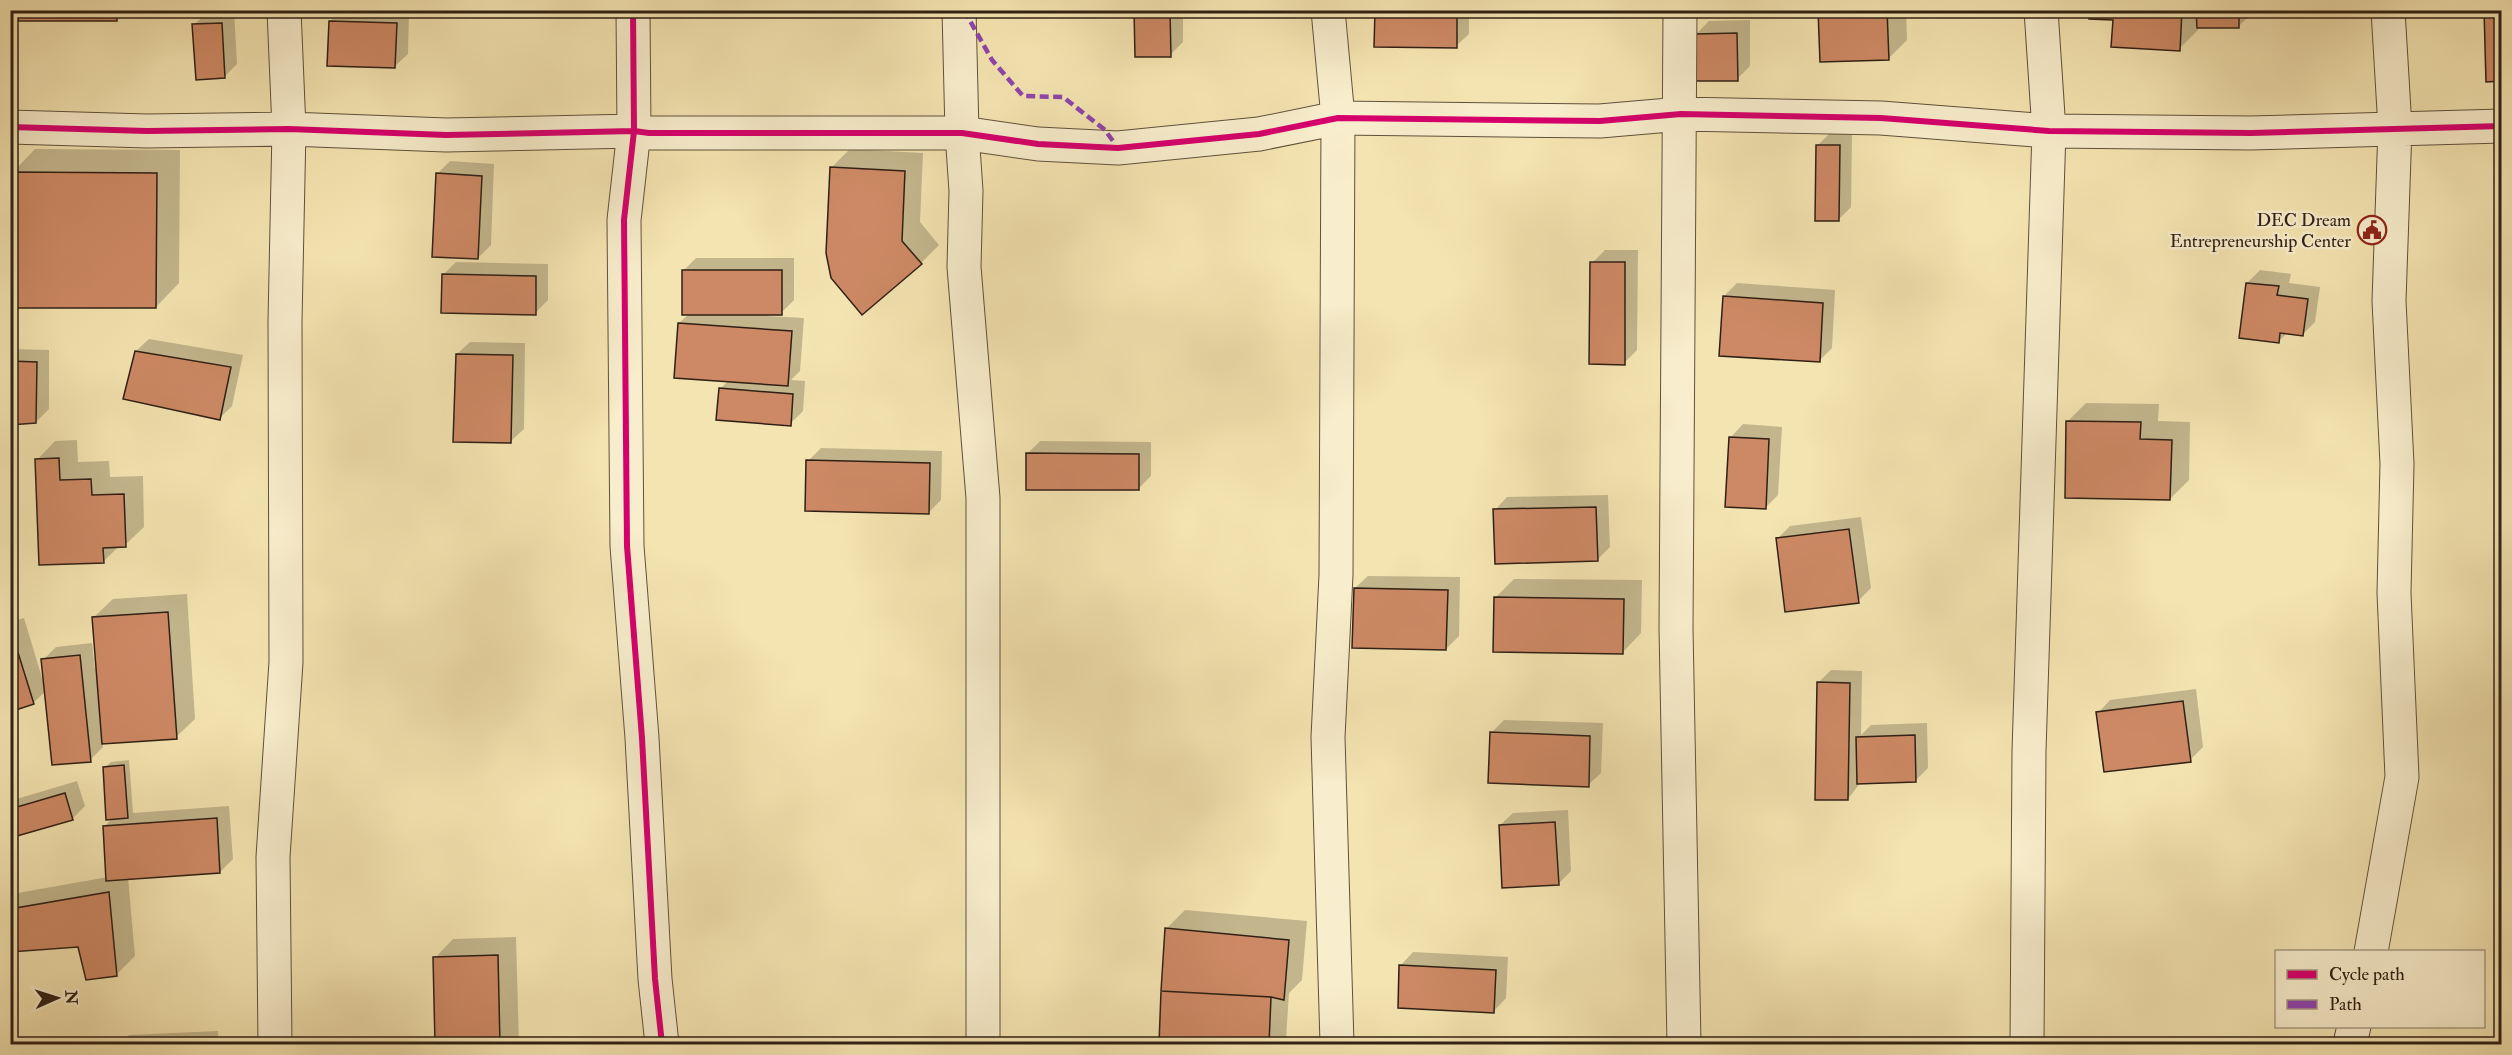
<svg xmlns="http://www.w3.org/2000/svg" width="2512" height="1055" font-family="'IM FELL Double Pica',serif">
<rect width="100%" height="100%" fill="#f4e4b1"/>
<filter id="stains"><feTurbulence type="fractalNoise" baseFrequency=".00333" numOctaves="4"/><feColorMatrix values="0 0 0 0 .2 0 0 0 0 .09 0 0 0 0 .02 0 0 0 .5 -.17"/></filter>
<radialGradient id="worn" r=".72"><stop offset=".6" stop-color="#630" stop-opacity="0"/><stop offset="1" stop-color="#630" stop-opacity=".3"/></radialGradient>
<path fill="#0003" d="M20,10h105l-9,9z
M234,10l3,54 -13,13 -30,-52 13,-13z
M341,10h68l-1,44 -13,12 -65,-45z
M1135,10h48v32l-13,13z
M1376,10h93v24l-13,12z
M1820,10h86l1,30 -19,19z
M2090,10h162v3l-13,13h-41v4l-19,19z
M1750,20v46l-13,13 -41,-45 13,-13z
M1830,133h22l-1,74 -13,13 -21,-74z
M35,149l145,1 -1,133 -23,24 -144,-134z
M850,149l73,4 -3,69 19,23 -18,18 -90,-95z
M450,161l44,3 -3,81 -13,13 -41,-84z
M1605,250h33l-1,100 -13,13 -32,-100z
M696,258h98v42l-13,13h-13v3l36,2 -4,53 -9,9 14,1 -2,30 -13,13 -70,-35 9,-9 -50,-57 10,-9 -6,-43z
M456,262l92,2v36l-13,13 -92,-38z
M2260,270l31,4 -2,9 31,4 -5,35 -13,13 -15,-2 -8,8 -32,-58z
M1737,283l98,7 -3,58 -13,13 -95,-65z
M149,339l94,16 -11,51 -12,12 -84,-67z
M470,342l55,1 -1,86 -13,12 -54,-87z
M12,349l37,1v59l-13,13 -26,1z
M2086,403l73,1 -1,17 32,1 -1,58 -19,19 -102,-78z
M1743,424l39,3 -4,68 -13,13 -34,-71z
M77,440l1,22 31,-1 1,16 33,-1 1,51 -19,18 -6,1 -16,16 -66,-102 18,-19z
M1040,441l111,1v34l-13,13 -111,-35z
M821,448l121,3 -1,49 -13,13 -120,-52z
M1608,495l2,52 -13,13 -102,-50 12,-13z
M1861,517l10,71 -13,13 -81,-62 13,-13z
M1368,576l92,1 -1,59 -13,13 -91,-61z
M1514,579l128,1 -1,53 -18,19 -128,-54z
M187,594l8,125 -19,18 -74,6 1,4 -13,13 -44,-69 -13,12 -23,7v-88l14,-4 19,63v-21l13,-13 36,-4 3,26h3l-4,-52 19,-18z
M1831,670l31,1 -1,64 10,-10 56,-2 1,45 -13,13 -55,2 -12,16 -30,-116z
M2196,689l7,58 -13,13 -92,-47 12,-13z
M1504,720l99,3 -2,50 -13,12 -97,-52z
M129,760l4,53 96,-7 4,53 -13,13 -92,6 7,78 -19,19 -37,-30 -69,6 2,-57 96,-17 -4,-50 9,-9 -9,-50 7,-6z
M77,781l8,25 -13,13 -62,18v-36z
M1568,810l3,61 -13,13 -58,-59 13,-12z
M1185,910l122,11 -5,59 -13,13 -3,46 -5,5h-121l6,-115z
M516,937l3,107h-82l-2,-86 18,-19z
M1413,952l95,5 -2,41 -12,13 -93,-46z
M218,1031l1,13h-99l9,-9z
M1509,1038v6h-77l5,-5z"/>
<path fill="#cd8965" stroke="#2f2014" stroke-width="1.5" d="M19,10h98v11h-99z
M1134,10h36l1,47h-36z
M1375,10h82v38l-83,-1z
M1818,10h69l2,50 -69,2z
M2089,10h93l-2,41 -69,-4 2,-27 -24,-1z
M2196,10h43v18h-42z
M2484,10h18v71l-16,1z
M329,21l68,2 -2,45 -68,-2z
M222,23l3,55 -29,2 -4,-56z
M1737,33l1,48h-42l-1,-47z
M1816,145h24l-1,76h-24z
M830,167l75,4 -3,70 20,23 -60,51 -31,-37 -5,-25z
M10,172l147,1 -1,135h-146z
M436,173l46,3 -4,83 -46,-2z
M1590,262h35v103l-36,-1z
M682,270h100v45h-100z
M442,274l94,2v39l-95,-2z
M2246,283l33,3 -2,9 31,4 -5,37 -23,-3 -1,10 -40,-5z
M1723,296l100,7 -3,59 -101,-6z
M678,323l114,8 -4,55 -114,-8z
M135,351l96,16 -11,53 -97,-21z
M456,354l57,1 -2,88 -58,-1z
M10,361l27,1 -1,61 -26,2z
M719,388l74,6 -2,32 -75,-6z
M2066,421l75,1 -1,17 32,1 -2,60 -105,-2z
M1729,437l40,2 -3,70 -41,-2z
M1026,453l113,1v36h-113z
M59,458l1,22 31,-1 1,16 32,-1 2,53 -23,1 1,15 -65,2 -4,-106z
M806,460l124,3 -1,51 -124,-3z
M1596,507l2,54 -103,3 -2,-55z
M1849,529l10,74 -74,9 -9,-74z
M1354,588l94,2 -2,60 -94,-2z
M1494,597l130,2 -1,55 -130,-2z
M168,612l9,127 -75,5 -10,-127z
M11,630l23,74 -24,8v-82z
M80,655l11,107 -39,3 -11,-106z
M1817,682l33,1 -2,117h-33z
M2183,701l8,61 -87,10 -8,-60z
M1490,732l100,4 -1,51 -101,-4z
M1915,735l1,47 -59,2 -1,-47z
M124,765l4,53 -22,2 -3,-53z
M65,793l8,27 -63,18v-29z
M217,818l3,55 -114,8 -3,-55z
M1555,822l4,63 -57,3 -3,-63z
M109,892l8,84 -31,4 -8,-33 -68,5v-43z
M1165,928l124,12 -5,60 -13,-3 -110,-6z
M498,955l2,89h-65l-2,-87z
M1399,965l97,5 -2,43 -96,-5z
M1161,991l110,6 -2,47h-110z"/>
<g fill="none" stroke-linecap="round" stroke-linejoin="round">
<g stroke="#60513b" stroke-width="35">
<path id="minor" d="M633,10l1,121 -10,89 3,326 15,192 13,241 7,65
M959,10l3,123 4,58 -2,76 19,231v546
M1328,10l10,108 -2,457 -8,162 9,307
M1680,10l-4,618 8,416
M10,127l137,4 142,-2 157,6 188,-4 15,2h313l76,11 80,4 141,-14 79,-16 262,3 81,-7 200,4 168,13 202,2 251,-7
M2371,952l31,-175 -8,-184 3,-129 -8,-163 6,-173 -7,-118
M275,1044l-2,-187 13,-195 -1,-341 4,-192 -5,-119
M2027,1044l2,-293 20,-620 -8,-121
M2350,1044l4,-18"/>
</g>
<use href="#minor" stroke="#f8edcc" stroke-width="33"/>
<path stroke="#8e44ad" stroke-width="4.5" stroke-dasharray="9 4.5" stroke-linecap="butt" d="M964,10l28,50 31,36 40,1 42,33 13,18"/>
<g stroke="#f8edcc" stroke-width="10">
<path id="cycleway" d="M633,10l1,121 -10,89 3,326 15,192 13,241 7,65
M10,127l137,4 142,-2 157,6 188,-4 15,2h313l76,11 80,4 141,-14 79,-16 262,3 81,-7 200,4 168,13 202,2 251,-7"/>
</g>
<use href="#cycleway" stroke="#d6006c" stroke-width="6"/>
</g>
<defs>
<g id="civic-ring" transform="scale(1.5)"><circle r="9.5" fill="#f8edcc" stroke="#8f2418" stroke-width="1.5"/><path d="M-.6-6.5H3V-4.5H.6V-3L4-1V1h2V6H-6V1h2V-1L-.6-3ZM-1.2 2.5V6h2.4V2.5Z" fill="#8f2418"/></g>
</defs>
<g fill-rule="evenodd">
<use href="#civic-ring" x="2372" y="230"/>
</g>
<g text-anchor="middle" stroke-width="5" stroke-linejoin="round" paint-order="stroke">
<g font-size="18" fill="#2f2014" stroke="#f8edcc" text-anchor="end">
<text x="2351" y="226">DEC Dream<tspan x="2351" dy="21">Entrepreneurship Center</tspan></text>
</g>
</g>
<rect width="2512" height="1055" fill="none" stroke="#f4e4b1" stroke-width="36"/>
<rect x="12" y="12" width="2488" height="1031" fill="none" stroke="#2f2014" stroke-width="3"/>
<rect x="18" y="18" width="2476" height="1019" fill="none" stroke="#2f2014" stroke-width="1.5"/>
<rect x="2275" y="950" width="210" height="78" fill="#f8edcc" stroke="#a89b82" stroke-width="1.5"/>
<rect x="2287" y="970" width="30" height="9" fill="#d6006c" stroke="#a89b82" stroke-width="1.5"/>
<text x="2329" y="980" font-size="18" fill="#2f2014">Cycle path</text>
<rect x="2287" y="1000" width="30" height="9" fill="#8e44ad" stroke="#a89b82" stroke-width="1.5"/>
<text x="2329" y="1010" font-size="18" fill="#2f2014">Path</text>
<g transform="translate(57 998) rotate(87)" stroke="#f8edcc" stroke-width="4.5" paint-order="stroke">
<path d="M0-4.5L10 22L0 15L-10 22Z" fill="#2f2014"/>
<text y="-9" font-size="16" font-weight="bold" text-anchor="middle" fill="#2f2014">N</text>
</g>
<rect width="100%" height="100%" filter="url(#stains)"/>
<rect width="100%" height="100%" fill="url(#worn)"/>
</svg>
